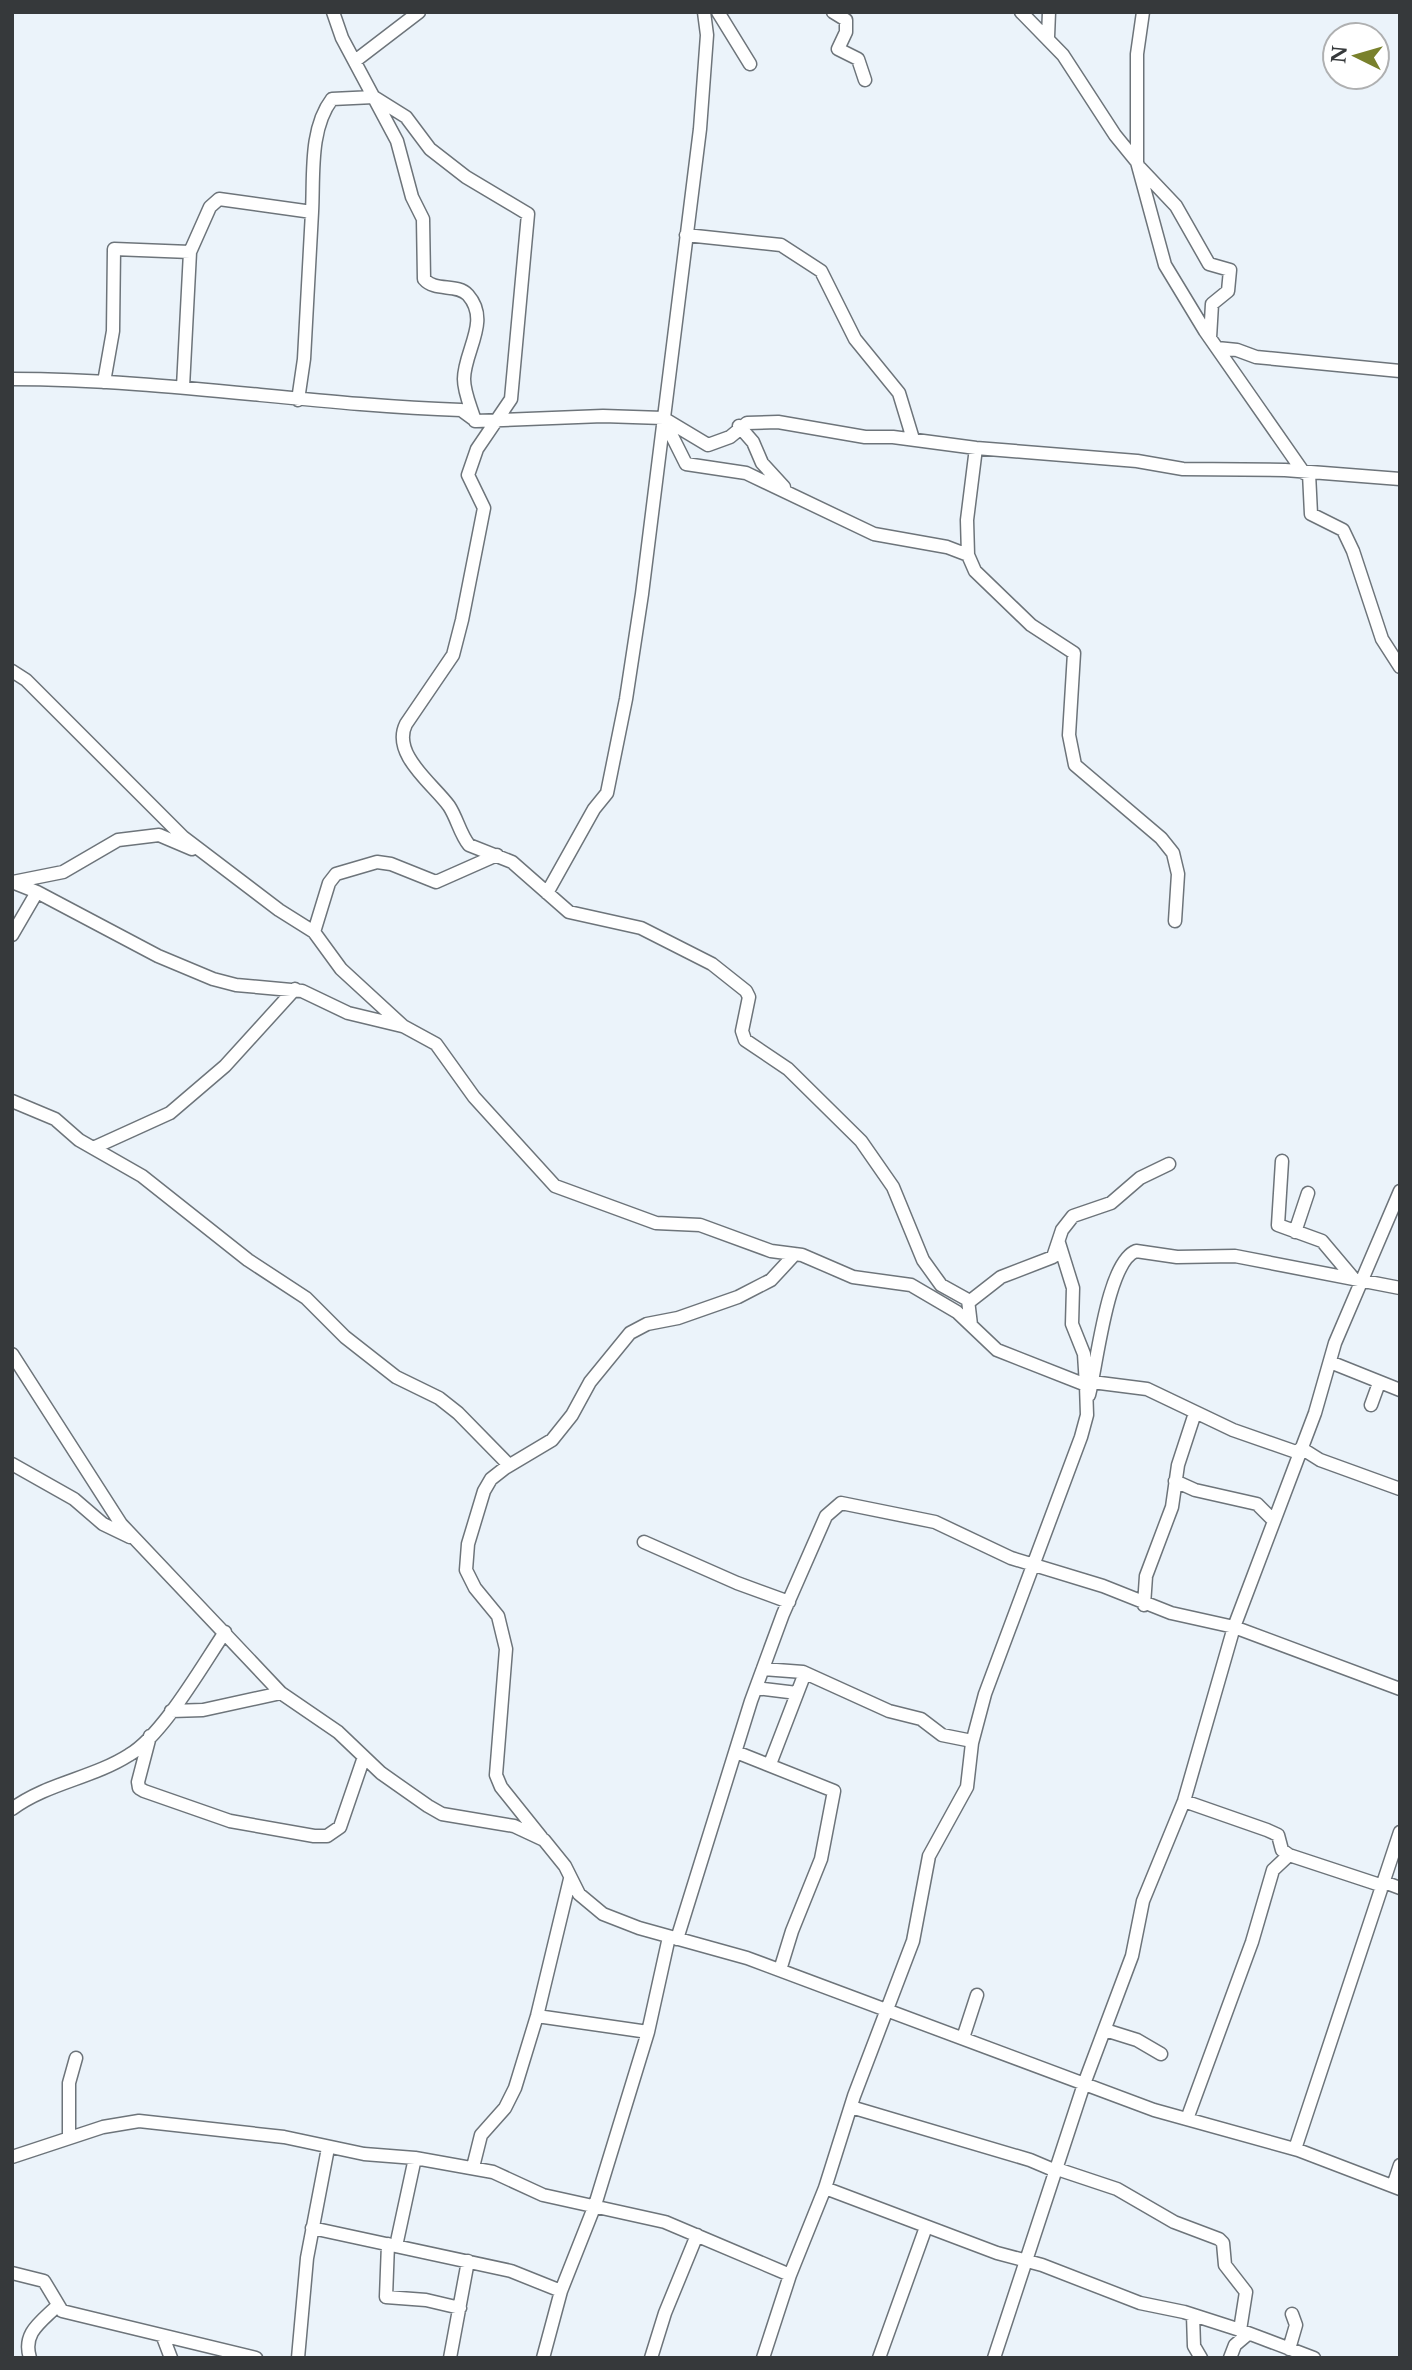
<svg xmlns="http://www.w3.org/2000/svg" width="1412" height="2370" font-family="'Libre Baskerville',serif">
<rect width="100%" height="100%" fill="#ebf3fa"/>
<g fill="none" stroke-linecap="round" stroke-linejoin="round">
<g stroke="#6d747a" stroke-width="15">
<path id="minor" d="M333,12l9,26 55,103 15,56 11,22 1,60c11,13 33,4 44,16 23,26 -4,56 -4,84 0,14 7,28 11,42
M718,12l32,52
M833,12l13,8v12l-8,17 20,10 7,21
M1021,12l42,43 52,80 22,27 28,103 40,66 99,142
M1048,37l1,-25
M355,61l64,-49
M1137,162v-108l6,-42
M1140,168l36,38 33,58 21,6 -2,21 -16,13 -2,34
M686,235l95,10 40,26 34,68 44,54 14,46
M1217,348l20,2 19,7 144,14
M12,379c150,0 299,26 449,31l15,11 127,-5 60,2 45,27 22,-8 17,-14 31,-1 87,15h28l83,11 161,13 46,8 102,1 115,9
M104,382l9,-51 1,-82 76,3 20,-45 9,-8 93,13c2,-36 -3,-83 20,-113l42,-2 32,20 24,32 36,28 62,37 -17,185 -34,50 -9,26 16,33 -22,112 -9,35 -47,69c-15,30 27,60 43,82 8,12 11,28 20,39l43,17 57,50 72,16 71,36 34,27 3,6 -7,34 3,9 43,29 73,72 32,46 30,73 18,25 27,15 3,25
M183,387l7,-135
M298,400l6,-41 8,-147
M663,418l23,46 60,9 128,61 73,13 21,8
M739,426l14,16 9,21 22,24
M976,448l-9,72 1,35 7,16 56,54 43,28 -5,82 6,30 86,73 12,15 5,21 -3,47
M1309,473l2,41 32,16 10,21 29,88 18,28
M12,671l14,9 157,157 96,73 35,22 27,37 62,57 33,18 38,53 81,89 101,37 44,2 71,26 31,4 51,22 58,8 46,27 40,38 89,35 1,30 -6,22 -96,257 -13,49 -5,44 -38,69 -16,85 -59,155 -29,92 -35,87 -27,83
M12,882l25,10 121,64 55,23 23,6 66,6 46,22 54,13
M13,882l50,-10 55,-32 41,-5 33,14
M547,893l47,-84 13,-16 19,-94 16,-105 58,-465 7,-94 -3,-23
M314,932l15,-49 7,-9 41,-12 14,2 45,18 61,-27
M12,935l25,-43
M12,1101l43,18 24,21 63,36 106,84 58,38 39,39 51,40 43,21 19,15 51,52
M93,1148l77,-35 55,-47 70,-77
M1282,1161l-4,64 44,16 32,38
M1295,1232l13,-39
M1059,1243l14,45 -1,36 12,30 2,31
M969,1302l32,-25 52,-20 9,-27 11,-14 38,-13 29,-25 29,-14
M12,1354l109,170 160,169 57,39 43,41 47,33 14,8 72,12 30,14 21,26 14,28 24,20 36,14 108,30 407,152 144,40 102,39
M1330,1362l70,28
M1092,1382l55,7 86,41 66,23
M1089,1395c8,-30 18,-133 47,-144l41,6 58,-1 165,32
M1371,1405l8,-22
M1301,1448l19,12 80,29
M12,1464l62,35 29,25 27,13
M1175,1481l20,9 62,14 16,16
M644,1542l93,41 52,19
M1144,1605l2,-29 26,-69 6,-42 17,-52
M763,1669l40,3 86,39 32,8 21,16 30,6
M756,1688l41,5
M171,1711l32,-1 78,-17
M150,1736l-12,46 1,6 5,3 86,30 84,15h13l13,-9 24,-70
M736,1752l98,39 -13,68 -29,72 -12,39
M770,1764l35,-91
M1184,1801l83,29 11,5 4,15 7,5 94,31
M12,1809c35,-26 81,-31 117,-54 34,-20 73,-89 96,-123
M541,1837l-40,-50 -5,-12 10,-126 -8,-33 -23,-28 -9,-18 2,-26 16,-53 7,-12 14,-11 47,-28 20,-25 18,-33 40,-49 17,-9 31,-6 60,-21 33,-17 24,-26
M1384,1882l16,6
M677,1939l74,-238 32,-87 43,-98 15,-13 94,19 76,36 92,28 68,27 63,14 166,62
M537,2016l111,16
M1105,2030l32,10 24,14
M963,2038l14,-43
M851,2107l179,53 26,11
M1187,2119l65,-177 21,-72 16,-15
M69,2138v-55l7,-25
M1295,2149l105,-317
M12,2157l91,-30 36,-6 145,16 80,17 51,4 78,14 50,23 122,27 125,53
M473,2167l8,-32 24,-27 10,-20 22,-72 33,-137
M1057,2169l60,20 57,33 45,17 4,4 2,22 21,27 -6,38
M1393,2186l7,-21
M825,2188l172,65 45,12 98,38 44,9 56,18 74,28
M312,2228l199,43 50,20
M388,2244l-2,53 40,3 34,8
M396,2246l19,-88
M12,2273l32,8 18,30 194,47
M1193,2315l1,31 7,12
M163,2337l8,21
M1289,2349l7,-24 -4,-11
M30,2358c-8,-25 11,-36 27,-52
M298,2358l9,-100 21,-110
M450,2358l18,-97
M543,2358l18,-67 34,-86 53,-173 21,-95
M651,2358l14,-45 32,-78
M879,2358l47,-131
M994,2358l90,-274 48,-128 11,-55 41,-100 50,-174 81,-214 20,-70 65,-152
M1230,2358l5,-13 13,-11"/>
</g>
<use href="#minor" stroke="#fff" stroke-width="12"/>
</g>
<rect width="1412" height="2370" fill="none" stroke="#36393b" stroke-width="28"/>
<g transform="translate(1356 56) rotate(275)"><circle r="33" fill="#ffffff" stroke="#afb0b1" stroke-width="2"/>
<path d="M0-5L12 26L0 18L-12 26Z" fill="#79812c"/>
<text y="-10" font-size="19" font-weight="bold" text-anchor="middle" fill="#36393b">N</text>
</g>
</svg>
